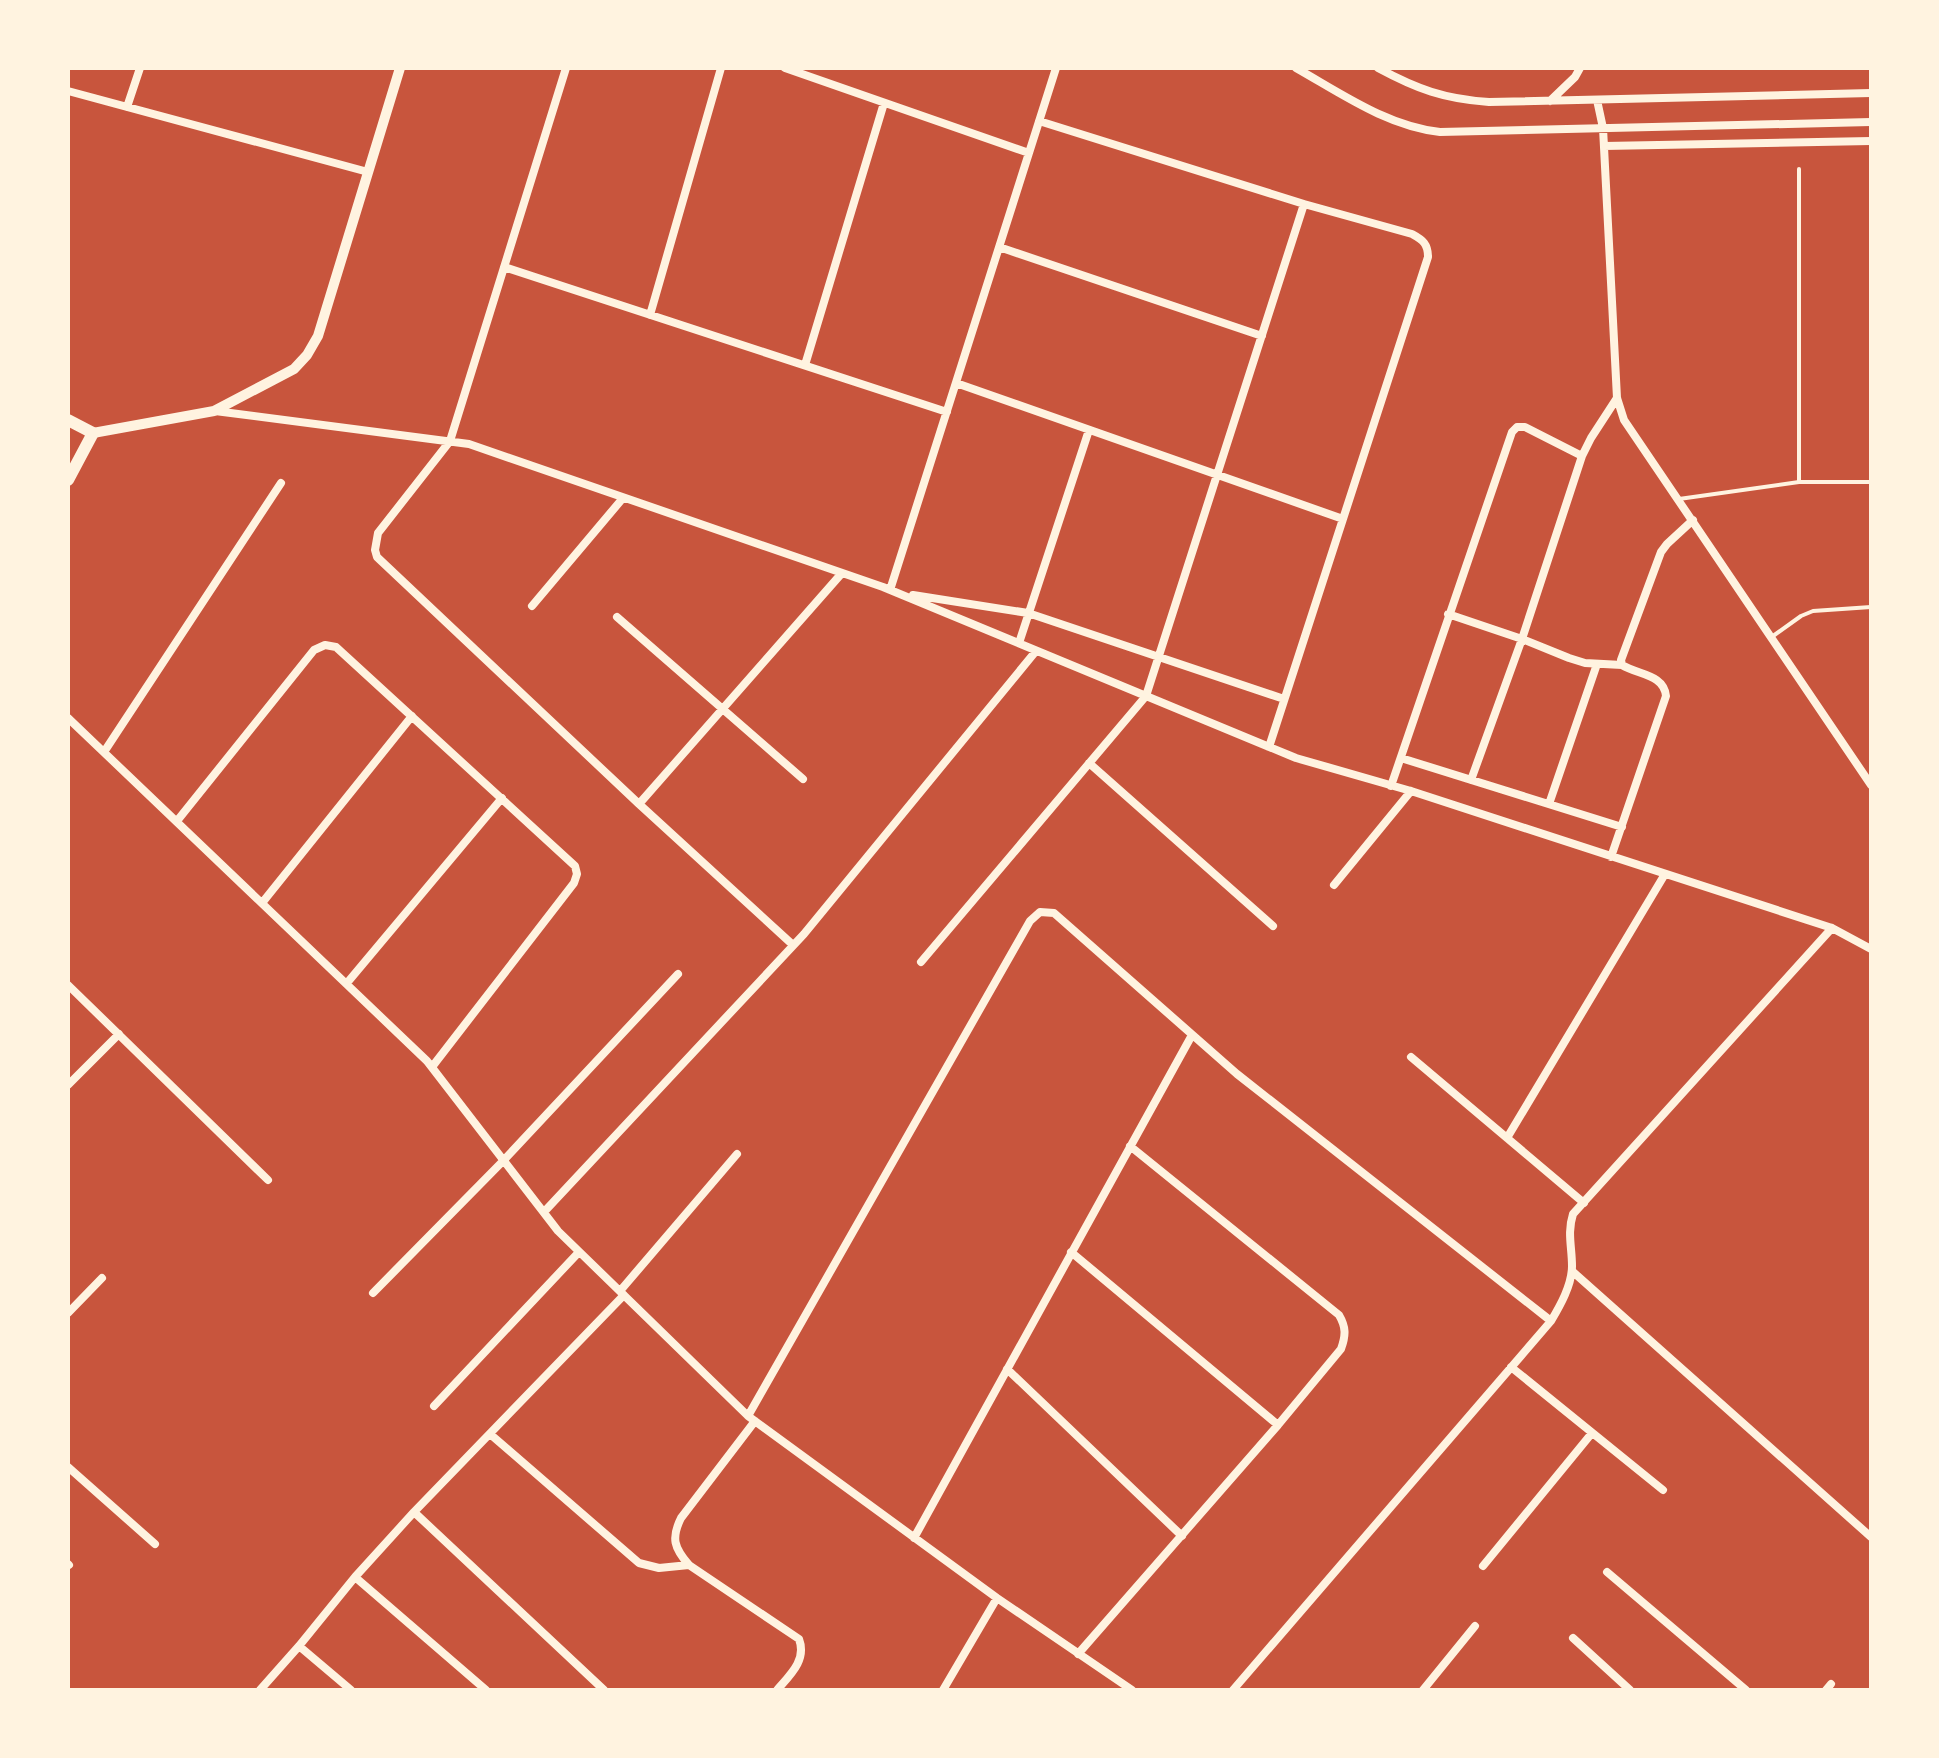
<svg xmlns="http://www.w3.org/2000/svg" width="1939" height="1758" font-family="'Alegreya Sans',sans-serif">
<rect width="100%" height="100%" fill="#c8553d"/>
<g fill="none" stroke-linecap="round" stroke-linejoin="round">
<path stroke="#fff3e0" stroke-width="4" d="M1799,482v-313
M1679,499l120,-17h72
M1773,636l28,-20 12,-5 58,-4"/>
<path stroke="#fff3e0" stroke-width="8" d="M566,68l-116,373 -72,92 -3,17 2,7 262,247 154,141
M785,68l244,85
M1296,68c46,26 91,58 144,64l431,-10
M1378,68c39,21 66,31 111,34l382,-9
M68,91l300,81
M1597,100l6,28 14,270 7,22 247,365
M1550,101l25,-24 5,-9
M127,107l13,-39
M1039,121l265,83 108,30c11,6 16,10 16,23l-159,490
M1604,146l267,-5
M999,247l263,89
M504,267l443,145
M650,315l71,-247
M805,365l79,-262
M956,383l387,136
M215,411l254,33 414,143 413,171 115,33 421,137 39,21
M890,590l166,-522
M913,595l115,18 256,86
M532,606l91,-108
M1448,614l74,25 47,19 16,5 37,2
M617,617l186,162
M1019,643l70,-213
M68,718l359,343 131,170 190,185 249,182 135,92
M104,752l177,-269
M1401,758l221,69
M1089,763l184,163
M1471,780l51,-141 60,-183 9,-18 26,-40
M1391,786l121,-354 5,-5h8l57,29
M639,804l203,-231
M1549,804l48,-140
M177,821l137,-171 11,-5 11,2 239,219 2,8 -3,9 -142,184
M1611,857l55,-161c-2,-22 -28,-21 -44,-31l-1,-5 40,-108 6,-8 26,-24
M1334,885l77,-94
M262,903l150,-187
M921,962l225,-266 158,-492
M347,983l155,-185
M68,985l200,195
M1411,1057l173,146
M68,1085l51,-51
M1507,1138l158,-264
M544,1212l260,-278 232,-283
M1071,1252l207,173
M1572,1271l299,266
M620,1291l117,-137
M373,1293l131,-133 174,-186
M68,1313l34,-35
M1511,1367l152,123
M1007,1369l175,167
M434,1406l145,-154
M748,1416l282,-495 10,-9 14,1 183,161 314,247
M755,1421l-74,97c-10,20 -7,30 8,47l110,74c8,21 -9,36 -22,51
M490,1434l149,129 20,5 30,-3
M68,1467l87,77
M414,1512l190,178
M914,1538l278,-503
M68,1564l1,1
M1483,1566l109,-133
M1607,1572l139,118
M355,1577l131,113
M1573,1638l57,52
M299,1646l52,44
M1078,1654l200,-229 63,-76c5,-14 5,-22 -2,-34l-209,-169
M260,1690l39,-44 56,-69 59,-65 210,-217
M943,1690l54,-92
M1233,1690l318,-369c9,-15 21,-36 21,-55 0,-19 -5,-33 1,-52l259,-286
M1423,1690l52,-64
M1826,1690l5,-6"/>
<path stroke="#fff3e0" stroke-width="10" d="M93,433l121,-22 80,-42 13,-14 11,-19 82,-268"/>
<path stroke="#fff3e0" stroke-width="12" d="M68,420l25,13 -25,47"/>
</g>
<rect width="1939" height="1758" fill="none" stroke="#fff3e0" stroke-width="140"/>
</svg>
